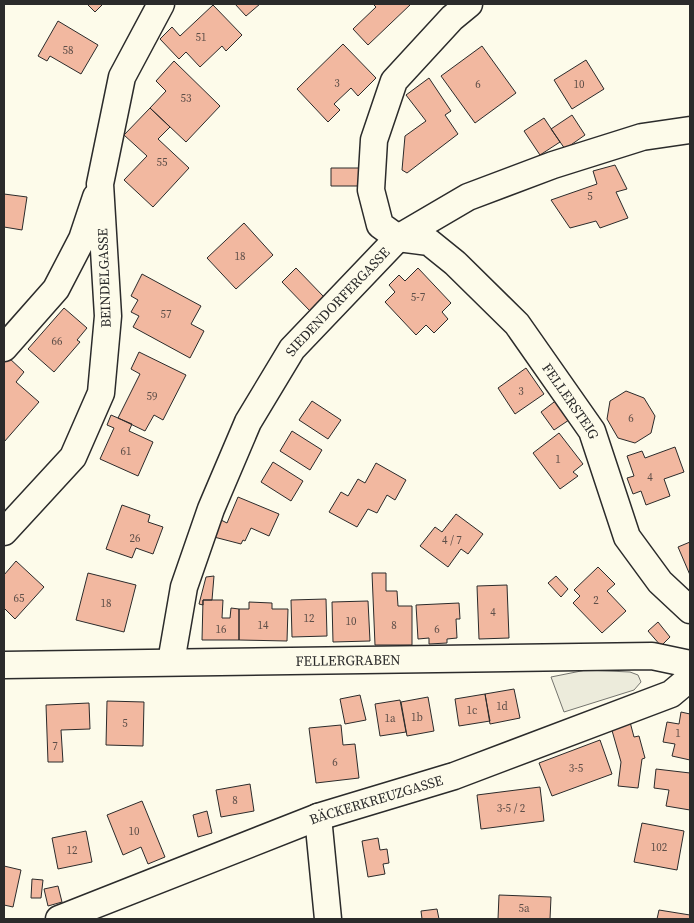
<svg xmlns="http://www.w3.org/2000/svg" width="694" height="923" font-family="'Source Serif 4',serif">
<rect width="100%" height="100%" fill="#fdfbea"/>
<path fill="#ecebdb" stroke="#74746e" d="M586,670l44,2 8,3 3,7 -7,8 -70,22 -13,-35z"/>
<path fill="#f2b8a0" stroke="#2b2b2b" d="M87,4h16l-8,8z
M235,4h25l-14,12z
M373,4h38l-43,41 -15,-16 23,-22z
M213,5l29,30 -16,16 -4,-5 -22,21 -14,-15 -7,7 -19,-20 12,-12 8,9z
M58,21l40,24 -17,29 -31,-18 -3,5 -9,-5z
M343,44l33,34 -18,18 -7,-8 -17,16 6,6 -12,12 -31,-33z
M482,46l34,47 -41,30 -34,-47z
M586,60l18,29 -32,20 -18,-29z
M174,61l46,45 -34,36 -36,-34 16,-17 -10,-10z
M429,78l22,33 -6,4 13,19 -51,39 -5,-3 3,-34 21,-15 -20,-26z
M150,108l20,19 -12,12 31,29 -36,39 -29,-27 23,-24 -23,-21z
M572,115l13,20 -20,14 -14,-20z
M544,118l16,24 -20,13 -16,-24z
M615,165l12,24 -11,3 12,26 -28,10 -4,-7 -26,7 -19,-28 46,-16 -4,-13z
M331,168h28v18h-28z
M4,194l23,3 -5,33 -18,-3z
M244,223l29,32 -37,34 -29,-31z
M296,268l28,29 -14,14 -28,-29z
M418,268l33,35 -9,9 6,7 -14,14 -8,-8 -10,10 -31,-33 10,-10 -6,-7 10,-10 6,6z
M142,274l59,32 -10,18 13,7 -14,27 -57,-31 6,-11 -8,-4 7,-12 -7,-4z
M64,308l23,20 -10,12 3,2 -26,30 -26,-23z
M139,352l47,23 -23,45 -9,-5 -9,16 -27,-13 22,-44 -9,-5z
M8,357l16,15 -8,10 23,20 -35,40v-80z
M526,368l18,26 -29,20 -17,-26z
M626,391l18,7 11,18 -4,17 -16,10 -17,-5 -11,-19 3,-18z
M558,399l14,19 -18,12 -13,-18z
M312,401l29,19 -13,19 -29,-19z
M111,415l21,9 -3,7 24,11 -15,34 -38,-17 14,-31 -7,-3z
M292,431l30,19 -12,20 -30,-19z
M559,433l24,31 -10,8 5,4 -18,13 -27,-36z
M675,447l9,25 -20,7 6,17 -24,9 -5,-14 -8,3 -6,-16 7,-2 -7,-20 15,-5 3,7z
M273,462l30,19 -12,20 -30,-19z
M376,463l30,17 -11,20 -8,-5 -10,18 -9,-4 -11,18 -28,-15 12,-20 7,4 10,-17 7,4z
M238,497l41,17 -10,22 -18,-8 -6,13 -2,-1 -2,4 -27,-7 7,-17 6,3z
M122,505l28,10 -2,7 15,5 -10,27 -17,-6 -4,10 -26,-9z
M456,514l27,20 -15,20 -7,-5 -13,18 -28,-21 15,-19 7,5z
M690,542v33l-12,-28z
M16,561l28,26 -29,32 -11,-11v-33z
M598,567l17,17 -8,7 19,20 -24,22 -29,-30 7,-7 -6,-6z
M88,573l48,12 -12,47 -48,-12z
M372,573h14v18h11l1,15h14v39h-37z
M214,576l-2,24h-9v5l-4,-1 7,-27z
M556,576l12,13 -7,8 -13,-14z
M507,585l2,53 -30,1 -2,-53z
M326,599l1,37 -35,1 -1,-37z
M203,600h20l-1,18h8l1,-10 8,1v31h-37z
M368,601l2,40 -37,1 -1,-40z
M249,602l23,1v6h16l-1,32 -48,-1v-31h10z
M459,603l1,16h-4l1,19 -10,1v4l-18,1v-6l-11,1 -2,-34z
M658,622l12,15 -9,9 -13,-15z
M514,689l6,29 -30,6 -5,-30z
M485,694l5,27 -31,5 -4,-27z
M360,695l6,25 -21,4 -5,-25z
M428,697l6,34 -27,5 -6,-34z
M400,700l6,32 -26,4 -5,-32z
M107,701l37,1 -1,44 -37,-1z
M89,703l1,26 -29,1 2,32h-15l-2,-57z
M681,712l9,2v46l-18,-4 3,-12 -12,-2 4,-20 12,2z
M630,722l4,15 5,-1 6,22 -3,1 -4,29 -20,-2 3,-24 -10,-35z
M341,725l2,20 12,-1 4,34 -43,5 -7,-55z
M600,740l12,34 -60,22 -13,-33z
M656,769l34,4v37l-24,-4 3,-16 -15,-2z
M250,784l4,27 -33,6 -5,-27z
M540,787l4,34 -63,8 -4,-34z
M142,801l23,56 -17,7 -7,-17 -18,8 -16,-40z
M207,811l5,22 -14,4 -5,-22z
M642,823l42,8 -7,39 -43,-8z
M86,831l6,31 -34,7 -6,-31z
M378,838l2,12 7,-1 2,14 -6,1 2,10 -17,3 -6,-36z
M4,866l17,4 -8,37 -9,-2z
M32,879l11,1 -2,18h-10z
M58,886l4,16 -14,4 -4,-17z
M499,895l52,2 -1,22h-52z
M437,909l2,10h-17l-1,-8z
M659,910l31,5v4h-33z"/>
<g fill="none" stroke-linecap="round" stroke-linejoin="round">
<g stroke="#2b2b2b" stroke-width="29">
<g id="minor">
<path id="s1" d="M469,4l-17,14 -58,63 -20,59 -3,50 9,35 18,13 31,4 26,21 62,61 75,107 35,106 33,45 30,28"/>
<path d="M4,348l52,-59 26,-50 14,-42"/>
<path d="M4,532l69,-75 28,-64 7,-77 -8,-132 22,-107 39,-73"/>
<path id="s2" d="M171,662l13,-75 27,-78 37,-87 44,-73 106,-111 70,-41 85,-32 89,-28 48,-7"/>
<path id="s3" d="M4,665l648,-9 38,8"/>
<path d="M318,817l10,102"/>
<path id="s4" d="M59,919l259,-102 136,-41 217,-82 19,-16"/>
</g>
</g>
<use href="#minor" stroke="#fdfbea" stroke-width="26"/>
</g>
<g text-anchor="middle" stroke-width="4" stroke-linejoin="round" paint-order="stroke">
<g font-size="11" fill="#5d4e48">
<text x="201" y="41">51</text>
<text x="68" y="54">58</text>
<text x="337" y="87">3</text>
<text x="478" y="88">6</text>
<text x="579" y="88">10</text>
<text x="186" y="102">53</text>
<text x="162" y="166">55</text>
<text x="590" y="200">5</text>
<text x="240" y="260">18</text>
<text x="418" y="301">5-7</text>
<text x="166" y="318">57</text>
<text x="57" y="345">66</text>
<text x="521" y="395">3</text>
<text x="152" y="400">59</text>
<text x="631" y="422">6</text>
<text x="126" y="455">61</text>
<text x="558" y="463">1</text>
<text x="650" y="481">4</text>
<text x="135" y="542">26</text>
<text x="452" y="544">4 / 7</text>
<text x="19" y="602">65</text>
<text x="596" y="604">2</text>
<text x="106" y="607">18</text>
<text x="493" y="616">4</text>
<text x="309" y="622">12</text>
<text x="351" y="625">10</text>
<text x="263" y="629">14</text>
<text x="394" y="629">8</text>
<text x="221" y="633">16</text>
<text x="437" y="633">6</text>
<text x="502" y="710">1d</text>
<text x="472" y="714">1c</text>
<text x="417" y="721">1b</text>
<text x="390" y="722">1a</text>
<text x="125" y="727">5</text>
<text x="678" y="737">1</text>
<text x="55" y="750">7</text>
<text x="335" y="766">6</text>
<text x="576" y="772">3-5</text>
<text x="235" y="804">8</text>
<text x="511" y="812">3-5 / 2</text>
<text x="134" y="835">10</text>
<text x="659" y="851">102</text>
<text x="72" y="854">12</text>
<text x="524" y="912">5a</text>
</g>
<g font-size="14" fill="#2b2b2b" stroke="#fdfbea">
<text transform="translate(104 278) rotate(-92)" y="5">BEINDELGASSE</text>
<text dy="5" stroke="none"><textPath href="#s2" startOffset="404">SIEDENDORFERGASSE</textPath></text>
<text dy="5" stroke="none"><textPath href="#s1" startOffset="524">FELLERSTEIG</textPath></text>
<text dy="5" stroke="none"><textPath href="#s3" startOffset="344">FELLERGRABEN</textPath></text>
<text dy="5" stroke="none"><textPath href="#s4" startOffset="339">BÄCKERKREUZGASSE</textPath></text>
</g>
</g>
<rect width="694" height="923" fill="none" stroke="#2b2b2b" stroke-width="10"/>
</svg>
